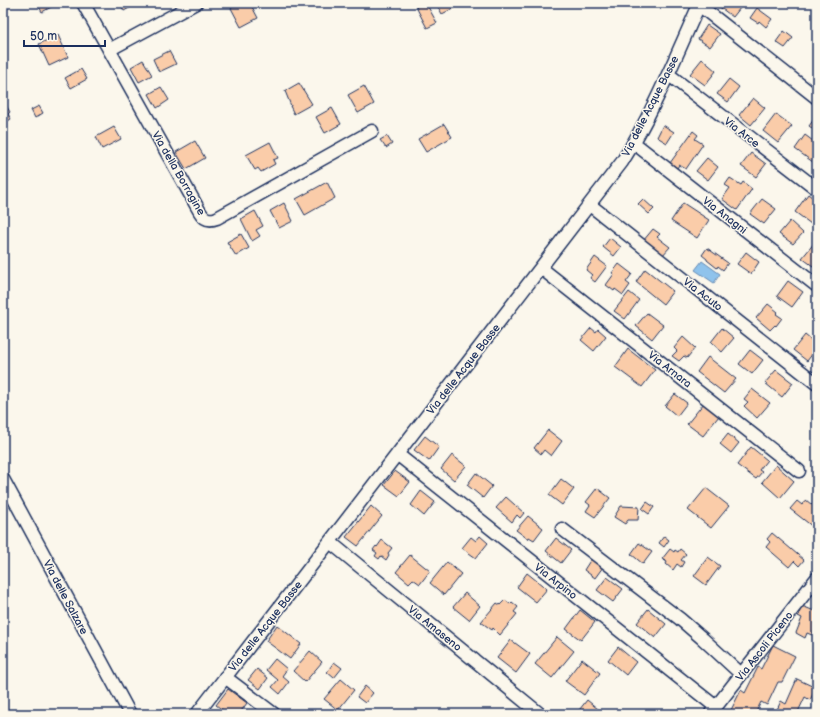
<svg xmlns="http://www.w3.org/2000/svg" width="820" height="717" font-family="'Balsamiq Sans',sans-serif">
<rect width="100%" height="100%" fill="#fbf7ec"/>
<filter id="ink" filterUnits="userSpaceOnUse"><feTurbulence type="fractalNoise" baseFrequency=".025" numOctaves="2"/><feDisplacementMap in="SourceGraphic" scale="8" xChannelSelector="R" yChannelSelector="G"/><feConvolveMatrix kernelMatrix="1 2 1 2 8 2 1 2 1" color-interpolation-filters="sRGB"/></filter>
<g filter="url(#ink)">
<path fill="#8fc3ec" stroke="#6188b3" d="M702,261l18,13 -6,9 -19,-13z"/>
<path fill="#facca9" stroke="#1b2f5e" d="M37,3h14l2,3 -11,6z
M120,3h18l-14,8z
M240,3h10l8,15 -17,9 -10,-19z
M414,3h17l-4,2 10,18 -10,5z
M436,3h18l2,4 -14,7z
M714,3h30l-11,14z
M757,8l15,11 -6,8 -7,-6 -1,2 -8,-5z
M707,25l13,9 -10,13 -12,-8z
M784,31l9,7 -8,10 -9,-6z
M58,35l10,22 -19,9 -10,-22z
M169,51l7,13 -17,8 -6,-13z
M702,59l14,12 -11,14 -15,-11z
M143,60l9,15 -13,7 -8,-15z
M81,69l6,10 -16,9 -6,-10z
M729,79l10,8 -11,15 -11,-8z
M299,83l13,21 -18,10 -4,-8h1l-6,-15z
M364,86l10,18 -16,9 -10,-18z
M161,87l8,13 -12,8 -8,-14z
M753,98l12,10 -14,17 -12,-10z
M3,102h1l6,10 -2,2 3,5 -8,5z
M39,106l4,7 -8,5 -4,-8z
M332,108l9,16 -16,9 -9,-16z
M776,114l16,12 -14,17 -15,-12z
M817,115v17l-8,-6z
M444,124l8,13 -26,15 -8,-13z
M663,125l11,7 -7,11 -10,-6z
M114,127l7,12 -19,10 -6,-12z
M693,131l5,4 -3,4 8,5 -17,25 -7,-4 -2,3 -7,-5z
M805,135l12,9v21l-22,-16z
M387,136l5,8 -6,4 -6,-8z
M195,141l10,17 -19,11 -10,-17z
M270,142l8,16 -5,2 2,4 -14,8 -3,-4 -3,2 -9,-15z
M751,153l15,11 -10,13 -15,-11z
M707,158l11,9 -10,13 -12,-9z
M730,178l11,7 2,-3 9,7 -15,21 -15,-11 8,-11 -5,-3z
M327,182l8,16 -30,17 -9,-16z
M808,194l9,7v23l-2,3 -20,-15z
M643,199l11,10 -5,5 -11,-10z
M762,199l14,10 -12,15 -14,-10z
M284,203l9,18 -14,7 -9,-17z
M683,203l26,17 -12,18 -26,-17z
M255,211l8,15 -7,4 4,6 -8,5 -11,-22z
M790,221l13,12 -10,11 -14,-10z
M653,229l7,5 -3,3 13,10 -8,9 -19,-15z
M241,234l8,14 -13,8 -9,-14z
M610,238l11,9 -7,9 -11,-9z
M815,242l2,2v25l-15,-11z
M707,248l21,15 -5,7 -5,-4 -1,2 -10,-8v-1l-5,-4z
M746,252l13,10 -8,12 -14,-10z
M595,257l12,9 -12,16 -5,-4 2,-3 -6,-5z
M619,264l13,10 -6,8 4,3 -7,10 -8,-6 -1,2 -8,-6 8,-11 -2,-1z
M645,269l28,22 -10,13 -27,-22z
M788,281l15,11 -11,15 -15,-11z
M629,292l10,8 -14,19 -11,-8z
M768,304l10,8 -2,2 6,4 -6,8 -1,-1 -5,5 -14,-12z
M647,313l16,12 -11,14 -16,-13z
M591,328l5,4 2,-3 8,7 -12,15 -13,-11z
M722,328l12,10 -12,14 -11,-10z
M805,335l12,10v3l-10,13 -14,-11z
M683,337l12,11 -8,10 -3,-2 -5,5 -7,-5 5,-5 -3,-3z
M628,349l27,21 -13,17 -27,-20z
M750,350l13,10 -11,14 -13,-10z
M708,357l28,22 -12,14 -27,-21z
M776,370l17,13 -11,14 -17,-14z
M752,389l18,14 -13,15 -13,-12 4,-4 -4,-3z
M675,394l12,9 -10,13 -12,-10z
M704,403l15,13 -16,20 -16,-12z
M548,430l14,11 -11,15 -7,-6 -3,4 -7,-6z
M728,434l11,9 -8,10 -11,-9z
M425,436l14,11 -10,14 -15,-11z
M751,447l16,13 -8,10 3,2 -6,7 -19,-14z
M452,455l14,11 -12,14 -13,-11z
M776,465l18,16 -14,17 -18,-16z
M395,471l15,11 -11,14 -15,-11z
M476,473l16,13 -9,12 -16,-13z
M561,479l13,10 -12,16 -13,-10z
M597,488l13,10 -15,19 -9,-6 4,-6 -4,-3z
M706,488l23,18 -18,22 -23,-18z
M421,491l14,11 -11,14 -13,-11z
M506,497l18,16 -4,5 -3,-3 -5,7 -16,-14z
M806,500l11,9v21l-27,-21 7,-8 5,4z
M647,502l7,5 -5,7 -7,-5z
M371,506l11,10 -24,30 -12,-9z
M621,506l18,1 -1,13h-10l-3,4 -11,-7z
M528,516l15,12 -9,12 -5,-3 -1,2 -12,-9z
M772,533l32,27 -5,6 -5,-5 -5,6 -23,-20 4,-5 -3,-3z
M480,536l8,7 -12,15 -14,-10 9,-11 5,4z
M664,536l5,4 -5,7 -5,-4z
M556,538l15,12 -10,13 -15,-12z
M382,540l10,8 -4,5 1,2 -3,5 -5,-4 -2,3 -4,-3 2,-3 -4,-3 3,-4 1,1z
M639,543l13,9 -9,12 -12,-10z
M670,549l4,3 1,-2 3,2 2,-3 6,5 -5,6 3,2 -3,5 -4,-3 -4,6 -7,-6 1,-2 -5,-3z
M410,555l20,16 -10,13 -7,-5 -4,4 -13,-11z
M708,557l12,9 -14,19 -12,-9z
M591,559l12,8 -8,11 -11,-8z
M447,562l14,12 -17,21 -14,-12z
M527,573l20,16 -11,13 -19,-15z
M607,577l16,12 -10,13 -16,-12z
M465,593l15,13 -11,14 -16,-13z
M505,600l5,4 2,-2 6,5 -4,5 3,2 -17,21 -7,-7 -1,2 -11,-8 16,-19 3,2z
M802,606l15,6v12l-5,11 -5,-2 -2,5 -9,-5 6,-15 -4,-2z
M648,609l18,15 -11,14 -18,-15z
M580,610l15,12 -14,18 -15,-11z
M277,625l24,19 -11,15 -24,-18z
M557,637l17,14 -22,27 -17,-14z
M511,640l19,14 -14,19 -19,-15z
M773,645l22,11 -13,26h-4l-11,23 -6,-3 -6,12h-26l12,-24 4,3 13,-26 3,2z
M618,647l18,15 -10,13 -18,-15z
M310,651l12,11 -17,20 -12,-11z
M275,659l12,10 -5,7 7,6 -9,12 -8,-7 6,-7 -12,-10z
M582,659l18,14 -16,22 -19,-14z
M334,662l8,6 -8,10 -7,-6z
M257,669l11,9 -8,11 -12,-9z
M341,679l13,11 -16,20 -14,-11z
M797,679l19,9 -6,12 -5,-3 -8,17h-22l6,-13 5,3z
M365,686l8,7 -8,10 -8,-6z
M228,689l19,14 -8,11h-11l-12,-9z
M587,700l17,14h-28z"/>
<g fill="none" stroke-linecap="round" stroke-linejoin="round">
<g stroke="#1b2f5e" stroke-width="15">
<path id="minor" d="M83,3l117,209c4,7 9,9 17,6l155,-87
M697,3l2,2 118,93
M109,50l87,-47
M668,74l149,115
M634,143l183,143
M590,205l227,179
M541,268l258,203
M397,454l319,253
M3,479l127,235
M562,529l118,90 23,20 38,35
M330,542l210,172
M225,677l49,37
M711,713l106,-135
M197,714l425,-552c31,-49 53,-104 77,-157"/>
</g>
<use href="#minor" stroke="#fbf7ec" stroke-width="12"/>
</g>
</g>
<g text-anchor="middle" stroke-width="3" stroke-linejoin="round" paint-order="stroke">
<g font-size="11" fill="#1b2f5e" stroke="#fbf7ec">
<text transform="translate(650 106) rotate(-63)" y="4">Via delle Acque Basse</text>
<text transform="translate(742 132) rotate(38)" y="4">Via Arce</text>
<text transform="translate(179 173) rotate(60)" y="4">Via della Borragine</text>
<text transform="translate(725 215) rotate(38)" y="4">Via Anagni</text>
<text transform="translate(703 294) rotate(38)" y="4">Via Acuto</text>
<text transform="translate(463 369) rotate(-52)" y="4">Via delle Acque Basse</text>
<text transform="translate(670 369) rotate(38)" y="4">Via Arnara</text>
<text transform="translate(556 581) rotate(38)" y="4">Via Arpino</text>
<text transform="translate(66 597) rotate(62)" y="4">Via delle Salzare</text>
<text transform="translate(265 626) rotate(-52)" y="4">Via delle Acque Basse</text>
<text transform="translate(435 628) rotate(39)" y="4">Via Amaseno</text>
<text transform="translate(764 646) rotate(-52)" y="4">Via Ascoli Piceno</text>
</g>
</g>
<rect width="820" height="717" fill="none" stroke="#fbf7ec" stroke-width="16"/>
<rect x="8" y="8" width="804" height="701" fill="none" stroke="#1b2f5e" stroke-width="1.5" filter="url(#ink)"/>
<path d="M24 40v6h81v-6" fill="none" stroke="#1b2f5e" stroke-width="2"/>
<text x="30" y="40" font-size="12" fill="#1b2f5e" stroke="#fbf7ec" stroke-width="3" paint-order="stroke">50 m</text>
</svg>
